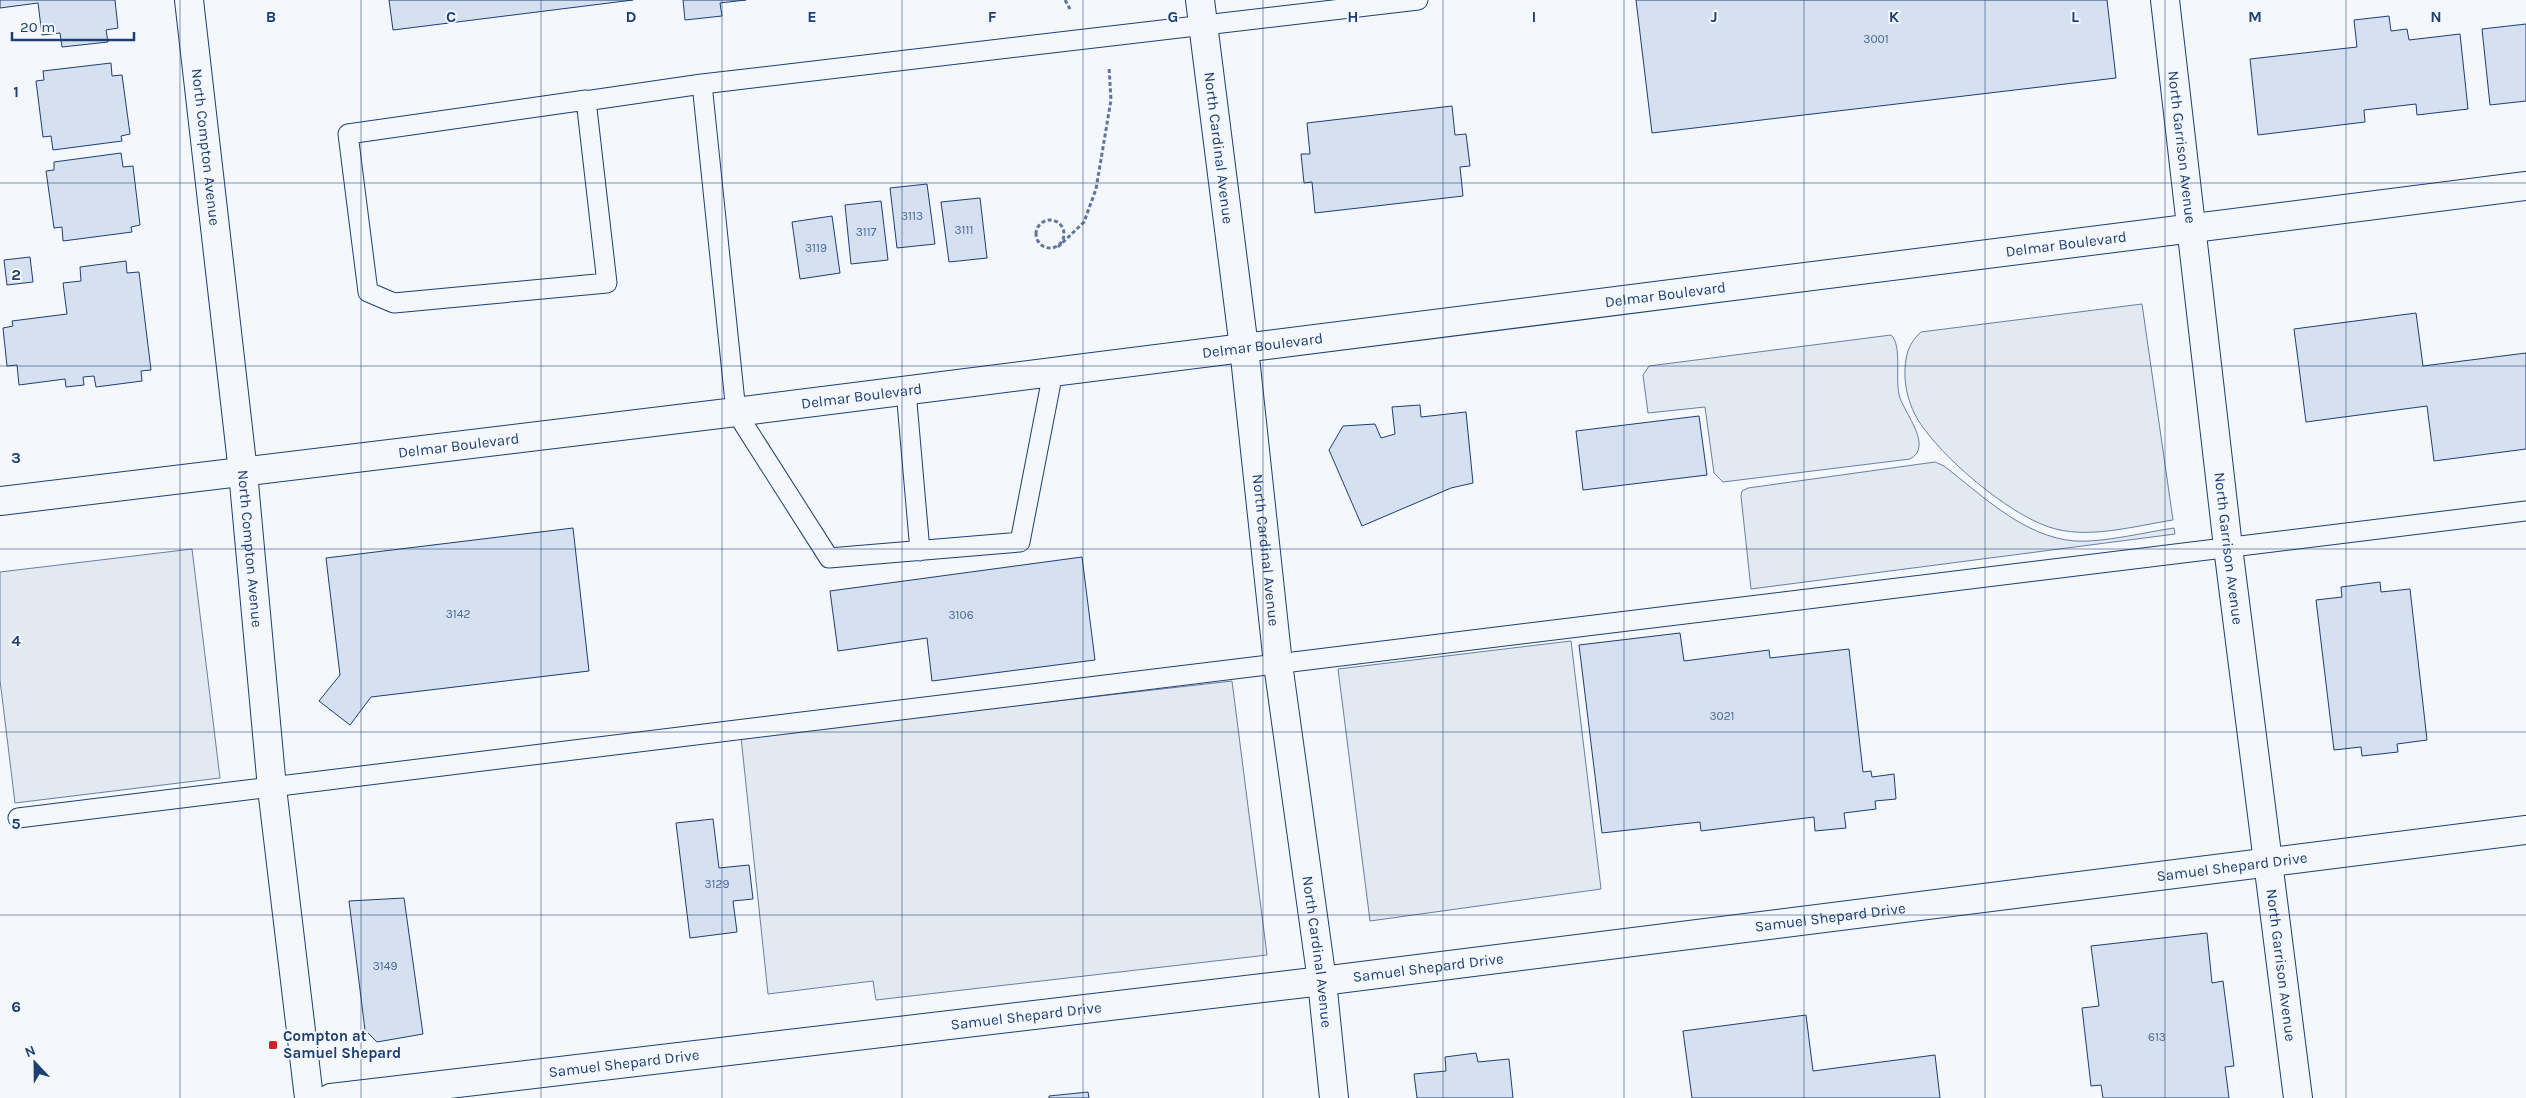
<svg xmlns="http://www.w3.org/2000/svg" width="2526" height="1098" font-family="Karla,sans-serif">
<rect width="100%" height="100%" fill="#f4f7fb"/>
<path fill="#e3e9f0" stroke="#687fa3" d="M2142,304l31,216c-39,6 -86,20 -124,7 -42,-14 -108,-70 -131,-107 -9,-15 -14,-34 -13,-51 1,-16 4,-26 16,-37z
M1891,335c12,11 3,46 9,63 6,17 33,49 10,61l-187,23 -9,-9 -9,-66 -57,6 -5,-38 6,-9z
M1935,462l9,4c39,30 80,71 131,75 27,2 71,-9 99,-13l1,6 -424,55 -10,-93 1,-5 6,-3z
M192,549l28,229 -205,25 -15,-123v-108z
M1571,641l30,248 -231,32 -32,-252z
M1232,681l35,274 -391,45 -3,-19 -105,13 -27,-257z"/>
<path fill="#d5e0f0" stroke="#1d3f73" d="M0,0h115l3,28 -12,2 2,12 -46,5 -2,-14 -18,2 -4,-32 -38,5z
M389,0h244l-240,30z
M683,0h63l-26,3 2,13 -37,4z
M1636,0h471l9,78 -464,55z
M2389,16l2,15 16,-2 2,11 51,-6 8,75 -51,6 -1,-11 -52,6 1,12 -107,13 -8,-76 107,-12 -3,-27z
M2526,24v77l-36,4 -8,-76z
M111,63l1,13 10,-1 8,59 -9,2 1,5 -69,9 -2,-14 -8,1 -7,-56 8,-1 -1,-9z
M1452,106l3,29 11,-1 4,32 -10,1 3,29 -148,17 -3,-31 -8,1 -3,-29h9l-3,-31z
M121,153l2,14 10,-1 7,59 -9,2 1,5 -69,9 -1,-14 -8,1 -8,-57 8,-1v-8z
M927,184l8,60 -38,4 -7,-60z
M980,198l7,60 -38,4 -8,-60z
M881,201l7,59 -37,4 -6,-59z
M832,216l8,57 -40,6 -8,-57z
M30,257l3,25 -26,3 -3,-25z
M126,261l1,12 12,-1 12,98 -10,1 1,10 -46,6 -2,-11 -11,1 1,8 -18,2 -1,-8 -46,6 -2,-20 -10,1 -4,-38 10,-2 -1,-5 55,-7 -4,-31 18,-2 -1,-14z
M2416,313l7,53 103,-13v96l-92,12 -7,-55 -121,16 -12,-93z
M1420,405l1,12 45,-5 7,71 -22,5 -89,38 -33,-76 14,-24 32,-2 6,14 14,-4 -3,-27z
M1699,416l8,59 -124,15 -7,-59z
M573,528l16,143 -218,26 -21,28 -31,-24 21,-26 -14,-117z
M1082,557l13,103 -163,21 -5,-43 -89,13 -8,-60z
M2380,582l1,10 29,-3 17,151 -30,4 1,8 -36,4 -1,-9 -27,3 -18,-150 26,-3 -1,-10z
M1680,633l4,28 85,-11 1,8 79,-9 14,123 8,-1 1,6 22,-3 2,25 -21,2 1,8 -32,4 2,15 -31,3 -1,-14 -113,14 -1,-9 -98,11 -23,-188z
M713,819l6,49 30,-3 4,34 -20,2 4,31 -47,6 -14,-115z
M404,898l19,136 -46,8 -12,-12 -16,-129z
M2207,933l5,50 11,-2 11,85 -9,1 4,31h-126l-2,-13 -10,1 -9,-78 17,-2 -8,-60z
M1806,1015l7,56 122,-16 5,43h-248l-9,-67z
M1476,1053l2,9 31,-3 4,39h-96l-3,-24 32,-3 -1,-14z
M1088,1092l1,6h-40v-2z"/>
<g fill="none" stroke-linecap="round" stroke-linejoin="round">
<g stroke="#1d3f73" stroke-width="21">
<path id="service" d="M586,100l21,183 -213,20 -26,-11 -20,-158z
M585,101l117,-17
M1053,372l-33,170 -191,16 -93,-146 -34,-328 716,-84
M906,391l14,160
M18,818l2508,-307"/>
</g>
<g stroke="#1d3f73" stroke-width="30">
<g id="minor">
<path id="s1" d="M1200,0l44,348 34,316 44,317 12,117"/>
<path id="s2" d="M2165,0l63,547 70,551"/>
<path id="s3" d="M331,1098l991,-117 1204,-151"/>
</g>
</g>
<g stroke="#1d3f73" stroke-width="30">
<g id="tertiary">
<path id="s4" d="M0,501l736,-89 1790,-226"/>
</g>
</g>
<g stroke="#1d3f73" stroke-width="30">
<g id="secondary">
<path id="s5" d="M189,0l54,472 29,316 37,310"/>
</g>
</g>
<path stroke="#5e769c" stroke-width="3" stroke-dasharray="4 2.5" stroke-linecap="butt" d="M1065,0l5,9
M1036 234a14 14 0 1 1 28 0a14 14 0 1 1-28 0Z
M1058,247l26,-25 12,-33 15,-89 -2,-33"/>
<use href="#service" stroke="#f4f7fb" stroke-width="19"/>
<use href="#minor" stroke="#f4f7fb" stroke-width="28"/>
<use href="#tertiary" stroke="#f4f7fb" stroke-width="28"/>
<use href="#secondary" stroke="#f4f7fb" stroke-width="28"/>
</g>
<path fill="none" stroke="#1d3f73" stroke-width="1" stroke-opacity="0.55" d="M180,0v1098M361,0v1098M541,0v1098M722,0v1098M902,0v1098M1083,0v1098M1263,0v1098M1443,0v1098M1624,0v1098M1804,0v1098M1985,0v1098M2165,0v1098M2346,0v1098M0,183h2526M0,366h2526M0,549h2526M0,732h2526M0,915h2526"/>
<rect fill="#c62828" stroke="#f4f7fb" stroke-width="2" x="268" y="1040" width="10" height="10" rx="2.5"/>
<g text-anchor="middle" stroke-width="4" stroke-linejoin="round" paint-order="stroke">
<g font-size="12" fill="#4b6792">
<text x="1876" y="43">3001</text>
<text x="912" y="220">3113</text>
<text x="964" y="234">3111</text>
<text x="866" y="236">3117</text>
<text x="816" y="252">3119</text>
<text x="458" y="618">3142</text>
<text x="961" y="619">3106</text>
<text x="1722" y="720">3021</text>
<text x="717" y="888">3129</text>
<text x="385" y="970">3149</text>
<text x="2157" y="1041">613</text>
</g>
<g font-size="15" fill="#1d3f73" stroke="#f4f7fb">
<text dy="5" stroke="none"><textPath href="#s5" startOffset="148">North Compton Avenue</textPath></text>
<text dy="5" stroke="none"><textPath href="#s1" startOffset="149">North Cardinal Avenue</textPath></text>
<text dy="5" stroke="none"><textPath href="#s2" startOffset="148">North Garrison Avenue</textPath></text>
<text dy="5" stroke="none"><textPath href="#s4" startOffset="2082">Delmar Boulevard</textPath></text>
<text dy="5" stroke="none"><textPath href="#s4" startOffset="1678">Delmar Boulevard</textPath></text>
<text dy="5" stroke="none"><textPath href="#s4" startOffset="1272">Delmar Boulevard</textPath></text>
<text dy="5" stroke="none"><textPath href="#s4" startOffset="868">Delmar Boulevard</textPath></text>
<text dy="5" stroke="none"><textPath href="#s4" startOffset="462">Delmar Boulevard</textPath></text>
<text dy="5" stroke="none"><textPath href="#s5" startOffset="552">North Compton Avenue</textPath></text>
<text dy="5" stroke="none"><textPath href="#s1" startOffset="554">North Cardinal Avenue</textPath></text>
<text dy="5" stroke="none"><textPath href="#s2" startOffset="552">North Garrison Avenue</textPath></text>
<text dy="5" stroke="none"><textPath href="#s3" startOffset="1915">Samuel Shepard Drive</textPath></text>
<text dy="5" stroke="none"><textPath href="#s3" startOffset="1510">Samuel Shepard Drive</textPath></text>
<text dy="5" stroke="none"><textPath href="#s1" startOffset="959">North Cardinal Avenue</textPath></text>
<text dy="5" stroke="none"><textPath href="#s2" startOffset="972">North Garrison Avenue</textPath></text>
<text dy="5" stroke="none"><textPath href="#s3" startOffset="1105">Samuel Shepard Drive</textPath></text>
<text dy="5" stroke="none"><textPath href="#s3" startOffset="700">Samuel Shepard Drive</textPath></text>
<text dy="5" stroke="none"><textPath href="#s3" startOffset="295">Samuel Shepard Drive</textPath></text>
</g>
<g font-size="15" font-weight="bold" fill="#1d3f73" stroke="#f4f7fb" text-anchor="start">
<text x="283" y="1041">Compton at<tspan x="283" dy="17">Samuel Shepard</tspan></text>
</g>
</g>
<g font-size="16" text-anchor="middle" font-weight="bold" fill="#1d3f73" stroke="#f4f7fb" stroke-width="4" stroke-linejoin="round" paint-order="stroke">
<text x="271" y="22">B</text>
<text x="451" y="22">C</text>
<text x="631" y="22">D</text>
<text x="812" y="22">E</text>
<text x="992" y="22">F</text>
<text x="1173" y="22">G</text>
<text x="1353" y="22">H</text>
<text x="1534" y="22">I</text>
<text x="1714" y="22">J</text>
<text x="1894" y="22">K</text>
<text x="2075" y="22">L</text>
<text x="2255" y="22">M</text>
<text x="2436" y="22">N</text>
<text x="16" y="97">1</text>
<text x="16" y="280">2</text>
<text x="16" y="463">3</text>
<text x="16" y="646">4</text>
<text x="16" y="829">5</text>
<text x="16" y="1012">6</text>
</g>
<g transform="translate(35 1063) rotate(338)" stroke="#f4f7fb" stroke-width="4" paint-order="stroke">
<path d="M0-4L9 19L0 12L-9 19Z" fill="#1d3f73"/>
<text y="-8" font-size="14" font-weight="bold" text-anchor="middle" fill="#1d3f73">N</text>
</g>
<path d="M12 32v8h122v-8" fill="none" stroke="#1d3f73" stroke-width="2.5"/>
<text x="20" y="32" font-size="15" fill="#1d3f73" stroke="#f4f7fb" stroke-width="4" paint-order="stroke">20 m</text>
</svg>
